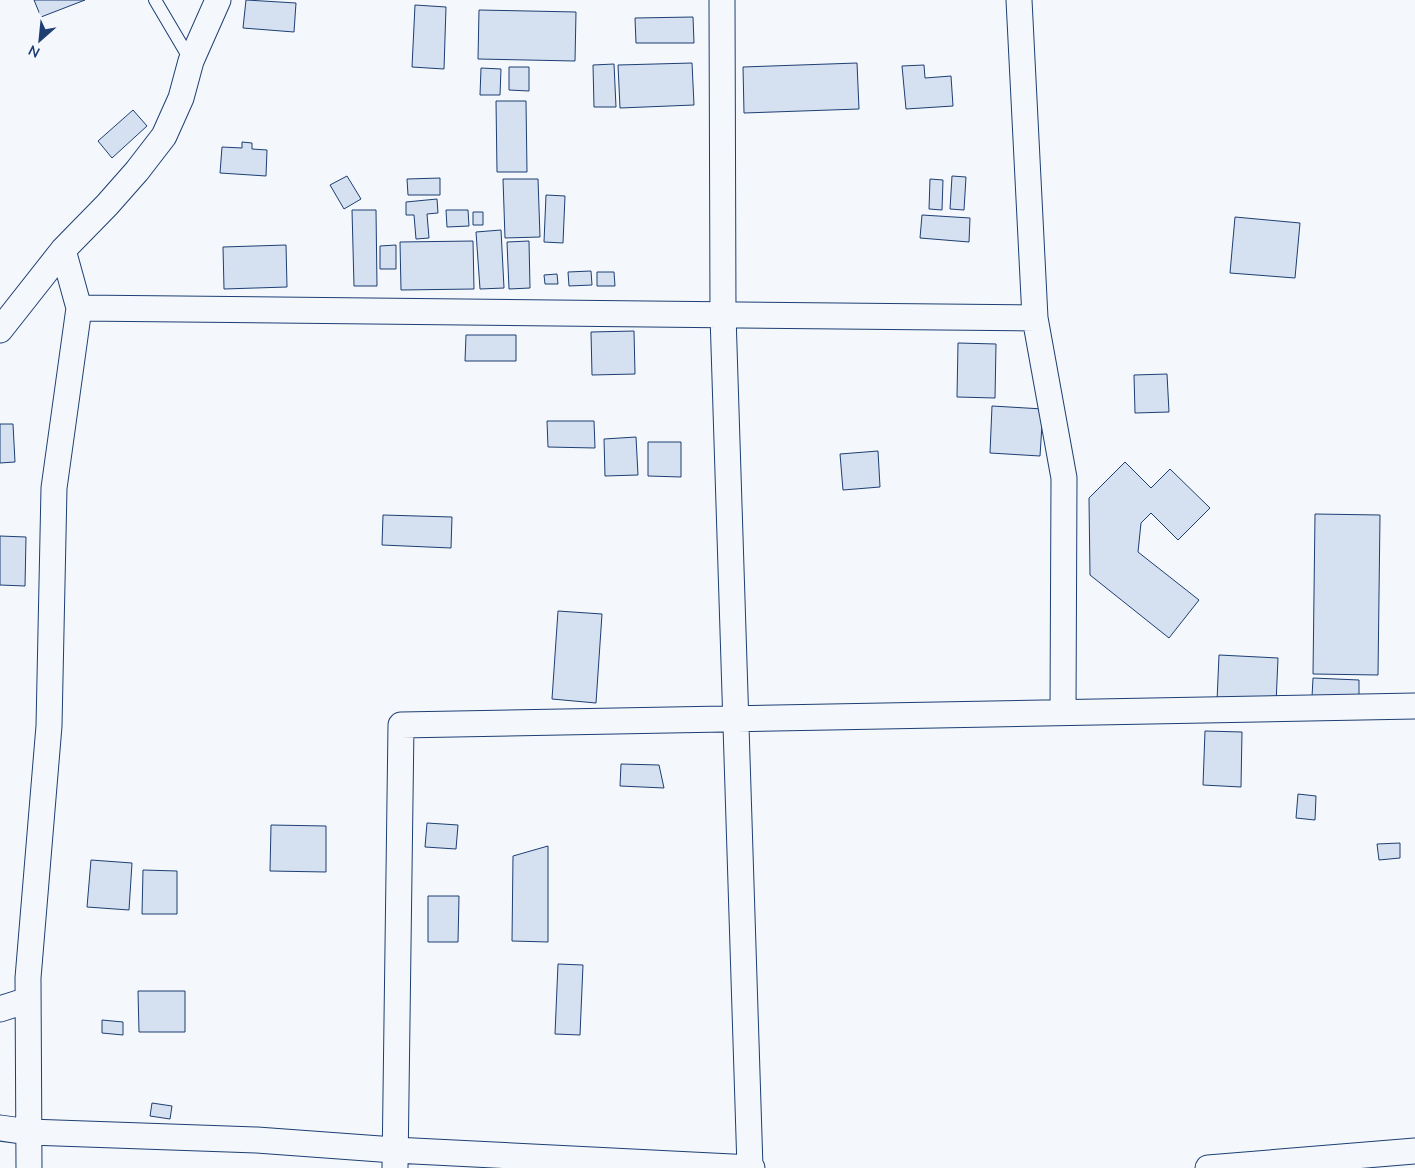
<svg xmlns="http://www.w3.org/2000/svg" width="1415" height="1168" font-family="Mulish,sans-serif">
<rect width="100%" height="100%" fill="#f4f7fb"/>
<path fill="#d5e0f0" stroke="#1d3f73" d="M34,0h51l-44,17z
M246,0l50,3 -2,29 -51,-4z
M415,5l31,2 -2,62 -32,-2z
M479,10l97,2 -1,49 -97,-2z
M693,17l1,26h-58l-1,-25z
M692,63l2,42 -74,3 -2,-43z
M857,63l2,46 -115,4 -1,-46z
M614,64l2,43h-22l-1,-42z
M924,65l1,13 26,-2 2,30 -47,3 -4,-43z
M509,67h20v24l-20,-1z
M481,68l20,1 -1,26h-20z
M496,101h30l1,71h-30z
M133,110l14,16 -35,32 -14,-17z
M242,142l10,1v6l15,1 -1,26 -46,-3 2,-26 20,1z
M347,176l14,23 -17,10 -14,-24z
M952,176l14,1 -2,33 -14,-1z
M440,178v17h-32l-1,-16z
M503,179h35l2,58 -35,1z
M930,179l13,1 -1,30 -13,-1z
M546,195l19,1 -2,47 -19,-1z
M437,199l1,14 -11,1 2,24 -13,1 -2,-24h-8v-13z
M352,210h24l1,76h-23z
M446,210h22l1,16 -22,1z
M473,212h10v13h-10z
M922,215l48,3 -1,24 -49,-4z
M1235,217l65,6 -5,55 -65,-5z
M501,230l3,58 -24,1 -4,-57z
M473,241l1,48 -73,1 -1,-48z
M529,241l1,47 -21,1 -2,-47z
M286,245l1,42 -63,2 -1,-42z
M396,245v24h-16v-23z
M591,271l1,14 -23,1 -1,-14z
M597,272h17l1,14h-18z
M557,274l1,10h-13l-1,-9z
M634,331l1,43 -43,1 -1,-43z
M466,335h50v26h-51z
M958,343l38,1 -1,54 -38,-1z
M1167,374l2,38 -34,1 -1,-38z
M992,406l51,3 -3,47 -50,-3z
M547,421h47l1,27 -47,-1z
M0,424h13l2,38 -15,1z
M636,437l2,38 -33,1 -1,-37z
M648,442h33v35l-33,-1z
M878,451l2,36 -37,3 -3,-36z
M1125,462l26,26 19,-19 40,39 -32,32 -27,-27 -10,10 -3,29 61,48 -30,38 -79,-63 -1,-77z
M1315,514l65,1 -2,160 -65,-1z
M383,515l69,2 -1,31 -69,-3z
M0,536l26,1 -1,49 -25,-1z
M558,611l44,3 -6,89 -44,-4z
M1219,655l59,3 -2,46 -59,-3z
M1313,678l46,2v18l-47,-1z
M1205,731l37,1 -1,55 -38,-2z
M621,764l38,1 5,23 -44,-2z
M1298,794l18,2 -1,24 -19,-2z
M427,823l31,2 -2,24 -31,-2z
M271,825l55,1v46l-56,-1z
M1400,843v15l-21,2 -2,-16z
M548,846v96l-36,-1 1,-85z
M91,860l41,3 -3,47 -42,-3z
M143,870l34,1v43h-35z
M428,896h31l-1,46h-30z
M558,964l25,1 -3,70 -25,-1z
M138,991h47v41h-46z
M102,1020l21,2v13l-21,-2z
M152,1103l20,3 -2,13 -20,-3z"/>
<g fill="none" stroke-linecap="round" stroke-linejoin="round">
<g stroke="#1d3f73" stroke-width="14">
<path id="service" d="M155,0l36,61"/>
</g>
<g stroke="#1d3f73" stroke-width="27">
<path id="minor" d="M722,0l1,315 27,853
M1019,0l16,318 29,160 -1,234
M79,308l956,10
M0,330l63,-80 44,-45 30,-34 27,-35 17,-38 10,-37 27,-61
M0,1009l28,-9
M0,1128l29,4 228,8 137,10 358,18
M29,1168l-1,-190 21,-252 5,-238 25,-180 -16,-58
M395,1168l6,-443 1014,-19
M1208,1168l207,-17"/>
</g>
<use href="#service" stroke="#f4f7fb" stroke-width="12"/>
<use href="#minor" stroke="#f4f7fb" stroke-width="25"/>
</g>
<g transform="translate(40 40) rotate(207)" stroke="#f4f7fb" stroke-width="4" paint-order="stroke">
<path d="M0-4L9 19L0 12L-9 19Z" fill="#1d3f73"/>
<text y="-8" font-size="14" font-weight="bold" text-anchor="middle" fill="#1d3f73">N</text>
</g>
</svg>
